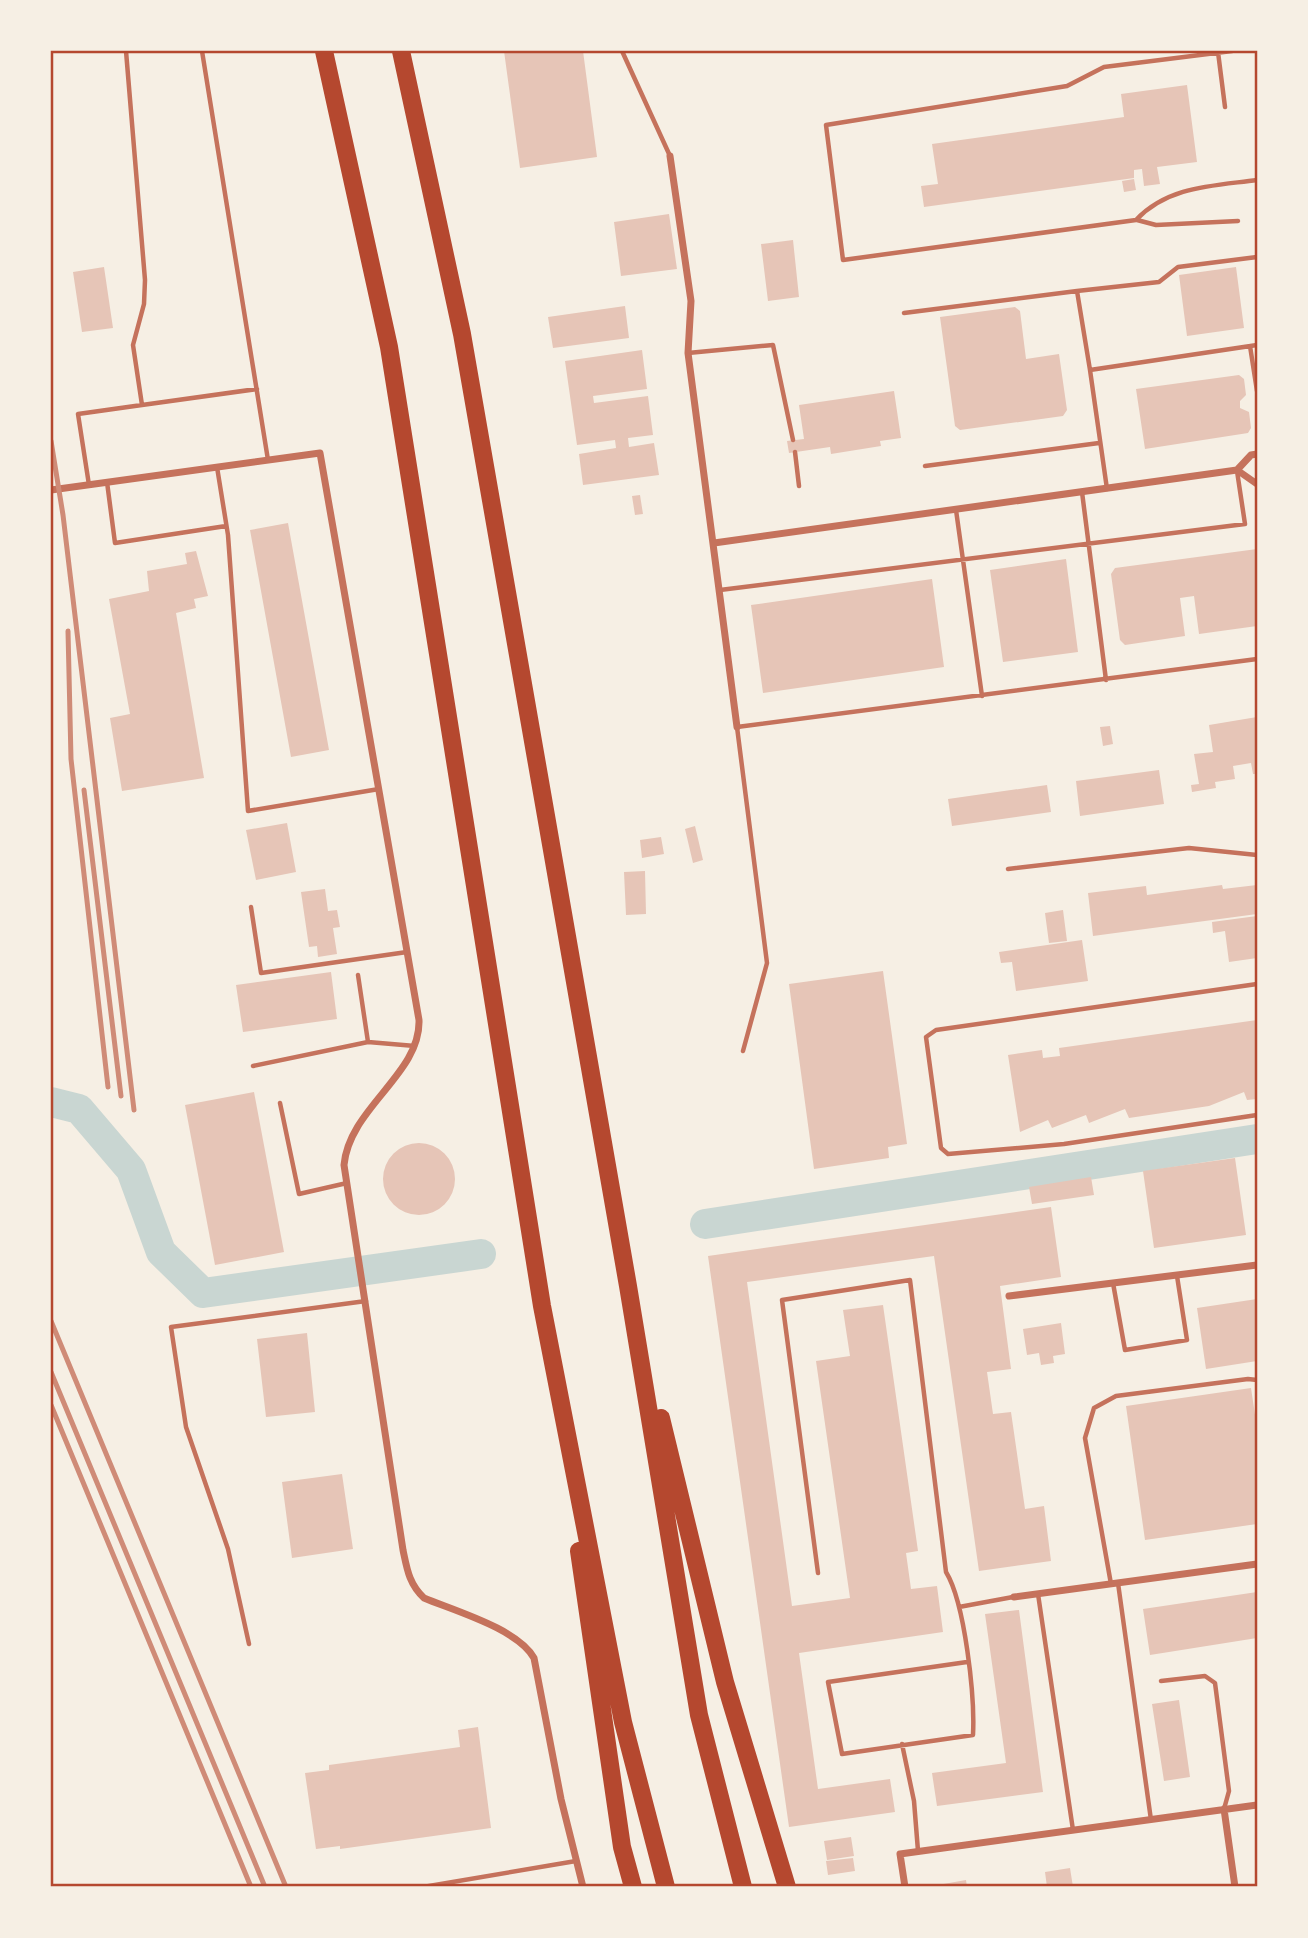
<svg xmlns="http://www.w3.org/2000/svg" width="1308" height="1938" font-family="'Exo 2',sans-serif">
<rect width="100%" height="100%" fill="#f6efe4"/>
<g fill="none" stroke-linecap="round" stroke-linejoin="round">
<path stroke="#c9d6d2" stroke-width="30" d="M51,1102l28,7 52,61 30,82 42,41 278,-39
M705,1224l552,-85"/>
</g>
<path fill="#e6c5b7" d="M504,51h79l14,106 -77,11z
M1187,85l10,77 -40,5 3,17 -16,2 -2,-17 -8,1v8l-210,29 -3,-21 17,-2 -6,-40 192,-27 -3,-23z
M1134,179l2,11 -12,2 -2,-11z
M669,214l8,55 -56,7 -7,-54z
M793,240l6,57 -31,4 -7,-57z
M104,267l9,61 -31,4 -9,-60z
M1236,267l8,61 -57,8 -8,-61z
M625,306l4,32 -76,10 -5,-31z
M1015,307l5,4 6,48 33,-5 8,56 -4,6 -103,14 -5,-4 -15,-109z
M642,350l5,39 -54,7 1,7 54,-7 5,39 -25,3 1,9 25,-4 5,32 -76,10 -4,-31 37,-6 -1,-8 -38,5 -12,-84z
M1239,375l5,4 2,16 -6,6v7l9,4 2,16 -3,5 -103,16 -9,-60z
M894,391l7,47 -21,3 1,5 -50,8 -1,-7 -41,6 -2,-12 17,-2 -5,-34z
M640,495l3,19 -8,1 -3,-19z
M288,523l41,227 -38,7 -41,-227z
M1257,549v77l-58,8 -5,-38 -14,2 5,38 -60,9 -5,-5 -9,-66 4,-6z
M196,551l12,45 -14,3 2,9 -20,5 28,165 -82,13 -12,-73 20,-4 -21,-115 40,-8 -2,-20 40,-7 -2,-11z
M1066,559l12,93 -75,10 -13,-92z
M932,579l12,88 -181,26 -12,-88z
M1257,717v57h-4l-2,-11 -18,3 2,13 -20,3 1,6 -24,4 -1,-7 8,-1 -5,-30 19,-2 -4,-27z
M1110,726l3,18 -10,2 -3,-19z
M1159,770l5,34 -84,12 -4,-35z
M1047,785l4,27 -99,14 -4,-27z
M287,823l9,49 -40,8 -10,-50z
M695,826l8,34 -10,3 -8,-34z
M661,837l3,17 -22,4 -2,-18z
M645,871l1,43 -20,1 -2,-43z
M1222,885l1,4 34,-4v29l-164,22 -5,-43 58,-7 1,9z
M325,889l3,22 9,-1 3,17 -7,1 4,26 -19,3 -1,-11 -8,1 -8,-55z
M1063,910l4,31 -18,2 -4,-30z
M1257,916v42l-28,4 -4,-31 -12,2 -1,-11z
M1082,940l6,41 -72,10 -4,-29 -11,1 -2,-11z
M883,971l24,173 -19,3 1,11 -75,11 -25,-185z
M331,972l6,47 -94,13 -7,-47z
M1257,1020v79l-10,1 -3,-8 -35,14 -80,12 -4,-9 -36,14 -3,-8 -34,13 -4,-8 -28,12 -12,-77 34,-5 1,8 17,-2 -1,-8z
M254,1092l30,160 -69,13 -30,-160z
M383 1179a36 36 0 1 1 72 0a36 36 0 1 1-72 0Z
M1235,1158l11,77 -92,13 -11,-77z
M1091,1177l3,18 -62,9 -3,-17z
M1051,1207l10,70 -61,9 11,83 -24,3 6,42 18,-2 14,97 19,-3 7,55 -72,10 -45,-315 -187,26 45,324 58,-8 -34,-237 34,-5 -7,-46 40,-5 35,246 -12,2 5,36 26,-3 6,46 -144,21 19,136 72,-10 5,33 -106,15 -81,-571z
M1257,1299v62l-51,8 -9,-61z
M1061,1323l4,31 -12,2 1,7 -13,2 -2,-12 -12,2 -4,-26z
M307,1333l8,79 -49,5 -9,-78z
M1251,1388l6,40v96l-112,16 -19,-134z
M342,1474l11,75 -61,9 -10,-76z
M1257,1592v46l-107,17 -7,-46z
M1019,1610l24,182 -106,14 -5,-33 74,-10 -21,-149z
M1179,1700l11,77 -26,4 -12,-77z
M478,1727l13,101 -151,21v-3l-24,3 -11,-76 24,-3v-5l131,-18 -2,-17z
M851,1837l3,19 -27,4 -3,-19z
M853,1858l2,13 -27,4 -2,-14z
M1070,1868l3,19h-26l-2,-15z
M966,1880l1,7h-35v-1z"/>
<g fill="none" stroke-linecap="round" stroke-linejoin="round">
<path stroke="#c5725c" stroke-width="4.5" d="M202,51l66,409
M622,51l48,105
M1232,51l-128,16 -37,19 -241,39 17,135 293,-40c32,-34 77,-34 121,-40
M1218,52l7,55
M1137,220l19,5 82,-4
M1077,291l82,-9 19,-15 79,-10
M904,313l173,-22 13,79
M1250,346l7,45
M688,353l85,-8 20,95
M142,405l115,-16
M795,452l4,34
M925,466l174,-23
M217,467l11,68 20,276 131,-22
M107,482l8,61 111,-17
M89,485l-11,-71 64,-9 -9,-60 11,-41 1,-24 -19,-229
M1107,489l-17,-119 167,-25
M1082,492l24,188
M956,510l26,186
M720,590l525,-66 -8,-53
M1008,869l181,-21 68,7
M251,907l10,66 146,-21
M358,975l10,67 47,4
M1257,984l-321,46 -10,7 15,111 7,6 116,-10 193,-29
M743,1051l24,-88 -30,-236 520,-68
M253,1066l115,-24
M280,1103l19,91 48,-11
M1113,1283l12,67 62,-10 -10,-64
M818,1573l-36,-273 128,-20 36,292c19,31 29,125 27,163l-131,19 -14,-72 139,-20
M1118,1583l33,237
M1111,1584l-26,-146 9,-30 22,-12 132,-17 9,1
M1038,1594l35,236
M959,1607l54,-10
M249,1644l-21,-95 -42,-122 -15,-100 195,-26
M1161,1681l44,-5 10,7 14,108 -5,18
M902,1744l12,57 4,50
M423,1887l153,-26"/>
<path stroke="#c5725c" stroke-width="7" d="M670,156l21,145 -3,52 49,374
M1237,470l20,14
M51,490l269,-37 99,567c2,54 -70,88 -75,145l59,385c4,19 6,34 21,48 31,13 94,31 110,60l27,141 22,88
M714,543l523,-73 14,-15 6,-1
M1009,1296l248,-31
M1014,1597l243,-33
M1224,1809l11,78
M905,1887l-5,-33 357,-49"/>
<path stroke="#b5482f" stroke-width="18" d="M324,51l65,296 153,959 81,416 43,165
M401,51l61,283 166,952 71,429 44,172
M661,1418l64,264 62,205
M579,1551l43,296 11,40"/>
<path stroke="#cf8b77" stroke-width="5" d="M51,441l12,74 71,595
M68,631l3,128 37,328
M84,790l37,306
M51,1321l235,566
M51,1372l214,515
M51,1405l200,482"/>
</g>
<rect width="1308" height="1938" fill="none" stroke="#f6efe4" stroke-width="105"/>
<rect x="52" y="52" width="1204" height="1833" fill="none" stroke="#b5482f" stroke-width="2.5"/>
</svg>
